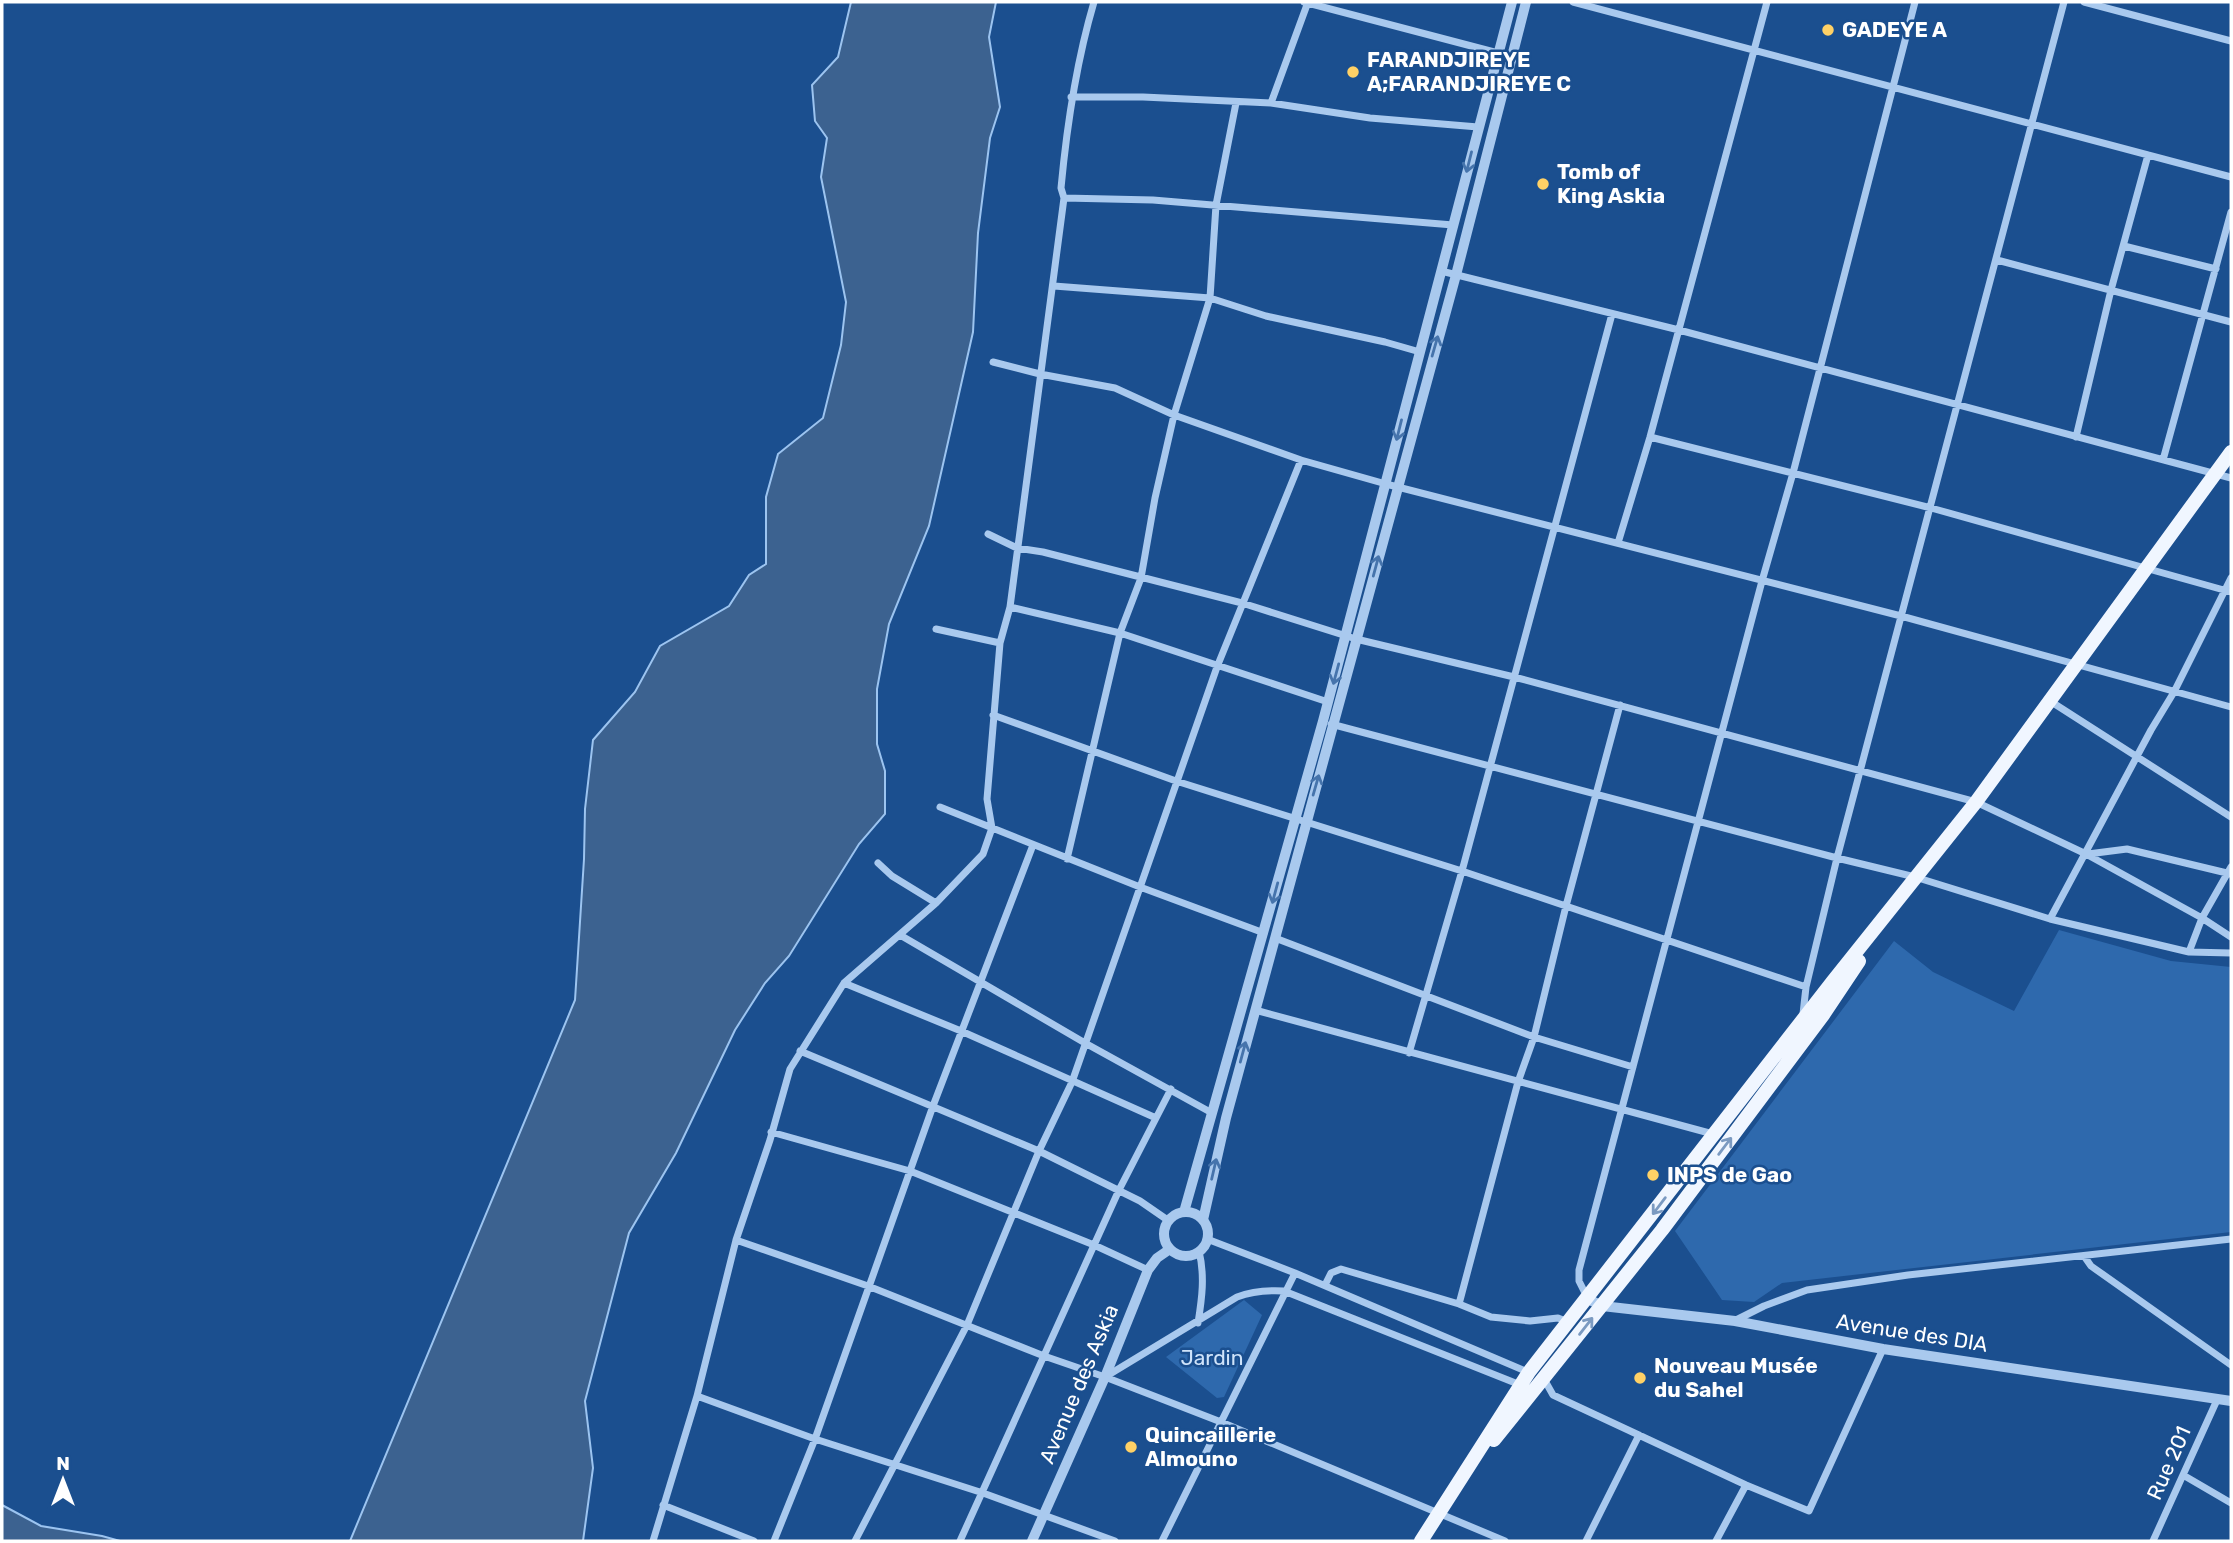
<svg xmlns="http://www.w3.org/2000/svg" width="2233" height="1543" font-family="Rubik,sans-serif">
<rect width="100%" height="100%" fill="#1b4f8f"/>
<path fill="#2e69ad" d="M2059,930l112,31 60,6v265l-449,51 -28,19 -32,-2 -47,-69 219,-290 39,31 81,39z
M1244,1300l18,15 -38,82 -7,1 -51,-41z"/>
<path fill="#3c6290" stroke="#9cc4f0" stroke-width="2" d="M851,2h145l-7,35 11,70 -10,31 -12,95 -5,99 -44,194 -40,98 -12,65v55l8,27v43l-26,30 -70,112 -24,27 -30,47 -59,123 -47,80 -44,168 8,67 -10,73h-233l225,-541 9,-141 1,-50 8,-69 42,-48 25,-46 69,-40 20,-31 17,-11v-67l12,-43 45,-36 18,-73 5,-43 -25,-125 6,-39 -12,-17 -3,-36 26,-28z
M2,1505l39,21 61,10 18,5h-118z"/>
<g fill="none" stroke-linecap="round" stroke-linejoin="round">
<path stroke="#a9c9ee" stroke-width="7" d="M1304,2l194,51
M1573,2l658,175
M2084,2l147,39
M1071,97h72l128,6 99,15 108,9
M1271,103l37,-101
M1064,198l89,2 300,25
M2124,246l92,23
M1997,260l234,62
M1441,271l238,59 552,148
M1054,286l156,12 56,18 119,26 35,10
M993,362l47,12 75,14 59,27 127,45 85,24 515,132 330,91
M1650,437l281,71 300,84
M2076,437l35,-147 37,-135
M2163,460l68,-248
M988,534l29,14 26,4 199,51 114,36 158,38 462,125 110,52 116,64 29,19
M1618,543l32,-106 117,-435
M1010,607l110,26 208,69
M936,629l64,14
M2050,701l181,116
M993,715l183,66 286,90 344,116
M1331,724l506,134 78,19 135,42 139,33 42,1
M940,807l200,80 124,46
M2088,854l39,-5 104,25
M1067,859l53,-226 21,-55 14,-80 19,-83 36,-117 6,-93 20,-102
M878,863l14,13 44,27
M2050,919l101,-189 23,-38 57,-114
M900,935l185,108 127,70
M1275,938l259,99 99,30
M2189,952l13,-34 29,-51
M844,983l117,48 195,87
M1255,1010l458,124
M1803,1014l3,-27 31,-129 227,-856
M800,1051l239,100 101,50 29,20
M1409,1053l53,-182 150,-557
M771,1132l139,39 184,74 54,25
M1207,1239l88,34 235,100
M736,1240l132,46 176,70 61,21 116,45 284,119
M2084,1256l7,10 140,99
M1325,1285l6,-12 10,-4 118,35 32,13 39,4 28,-3 10,4
M1588,1299l-9,-18v-11l183,-689 31,-108 122,-471
M1459,1304l59,-222 16,-45 32,-131 54,-201
M1736,1320l28,-14 43,-16 101,-15 323,-36
M1198,1323c4,-25 7,-47 1,-72
M1105,1377l132,-80c16,-6 30,-7 47,-6l239,95
M1544,1379l9,16 193,90 63,26 74,-162
M697,1396l118,43 168,54 132,48
M2183,1475l48,28
M663,1505l91,36
M653,1541l44,-145 39,-156 34,-100 20,-71 54,-86 92,-80 47,-49 9,-26 -5,-29 13,-156 10,-36 54,-409 -3,-10c6,-64 15,-125 33,-186
M774,1541l41,-102 118,-333 100,-261
M855,1541l112,-216 72,-174 33,-69 145,-415 84,-207
M960,1541l159,-351 52,-101
M1162,1541l133,-268
M1586,1541l53,-106
M1716,1541l30,-56
M2153,1541l64,-141"/>
<path stroke="#a9c9ee" stroke-width="10" d="M1184,1212l139,-491 189,-719
M1164 1234a22 22 0 1 1 44 0a22 22 0 1 1-44 0Z
M1203,1220l23,-102 230,-843 70,-273
M1588,1299l14,7 133,15 148,28 348,52
M1032,1541l73,-164 43,-107 9,-12 13,-9"/>
<path stroke="#f0f6ff" stroke-width="14" d="M1494,1440l168,-210 161,-215 36,-54
M1421,1541l108,-169 304,-391 143,-179 255,-350"/>
</g>
<defs><path id="oneway-shaft" d="M-6 0H5M1.5-3L5.5 0L1.5 3" fill="none" stroke-width="1.6" stroke-linecap="round" stroke-linejoin="round" transform="scale(1.75)"/></defs>
<g stroke="#4674ac">
<use href="#oneway-shaft" transform="translate(1469 162) rotate(104)"/>
<use href="#oneway-shaft" transform="translate(1435 346) rotate(-74)"/>
<use href="#oneway-shaft" transform="translate(1399 430) rotate(104)"/>
<use href="#oneway-shaft" transform="translate(1376 566) rotate(-75)"/>
<use href="#oneway-shaft" transform="translate(1336 674) rotate(105)"/>
<use href="#oneway-shaft" transform="translate(1316 785) rotate(-74)"/>
<use href="#oneway-shaft" transform="translate(1275 893) rotate(105)"/>
<use href="#oneway-shaft" transform="translate(1243 1052) rotate(-75)"/>
<use href="#oneway-shaft" transform="translate(1214 1169) rotate(-77)"/>
</g>
<g stroke="#7b9ac1">
<use href="#oneway-shaft" transform="translate(1725 1146) rotate(-53)"/>
<use href="#oneway-shaft" transform="translate(1659 1206) rotate(127)"/>
<use href="#oneway-shaft" transform="translate(1586 1326) rotate(-52)"/>
</g>
<g fill="#ffd166" stroke="#1b4f8f" stroke-width="2.5">
<circle cx="1828" cy="30" r="7"/>
<circle cx="1353" cy="72" r="7"/>
<circle cx="1543" cy="184" r="7"/>
<circle cx="1653" cy="1175" r="7"/>
<circle cx="1640" cy="1378" r="7"/>
<circle cx="1131" cy="1447" r="7"/>
</g>
<g text-anchor="middle" stroke-width="5" stroke-linejoin="round" paint-order="stroke">
<g font-size="21" font-weight="bold" fill="#fff" stroke="#1b4f8f" text-anchor="start">
<text x="1842" y="37">GADEYE A</text>
<text x="1367" y="67">FARANDJIREYE<tspan x="1367" dy="24">A;FARANDJIREYE C</tspan></text>
<text x="1557" y="179">Tomb of<tspan x="1557" dy="24">King Askia</tspan></text>
<text x="1667" y="1182">INPS de Gao</text>
<text x="1654" y="1373">Nouveau Musée<tspan x="1654" dy="24">du Sahel</tspan></text>
<text x="1145" y="1442">Quincaillerie<tspan x="1145" dy="24">Almouno</tspan></text>
</g>
<g font-size="21" fill="#fff" stroke="#1b4f8f">
<text transform="translate(1912 1333) rotate(9)" y="7">Avenue des DIA</text>
<text transform="translate(1079 1384) rotate(-67)" y="7">Avenue des Askia</text>
<text transform="translate(2169 1463) rotate(-66)" y="7">Rue 201</text>
</g>
<g font-size="21" fill="#cfe3fa" stroke="#1b4f8f">
<text x="1212" y="1365">Jardin</text>
</g>
</g>
<rect width="2233" height="1543" fill="none" stroke="#ffffff" stroke-width="7"/>
<g transform="translate(63 1480)" stroke="#1b4f8f" stroke-width="5" paint-order="stroke">
<path d="M0-5L12 26L0 18L-12 26Z" fill="#ffffff"/>
<text y="-10" font-size="19" font-weight="bold" text-anchor="middle" fill="#ffffff">N</text>
</g>
</svg>
